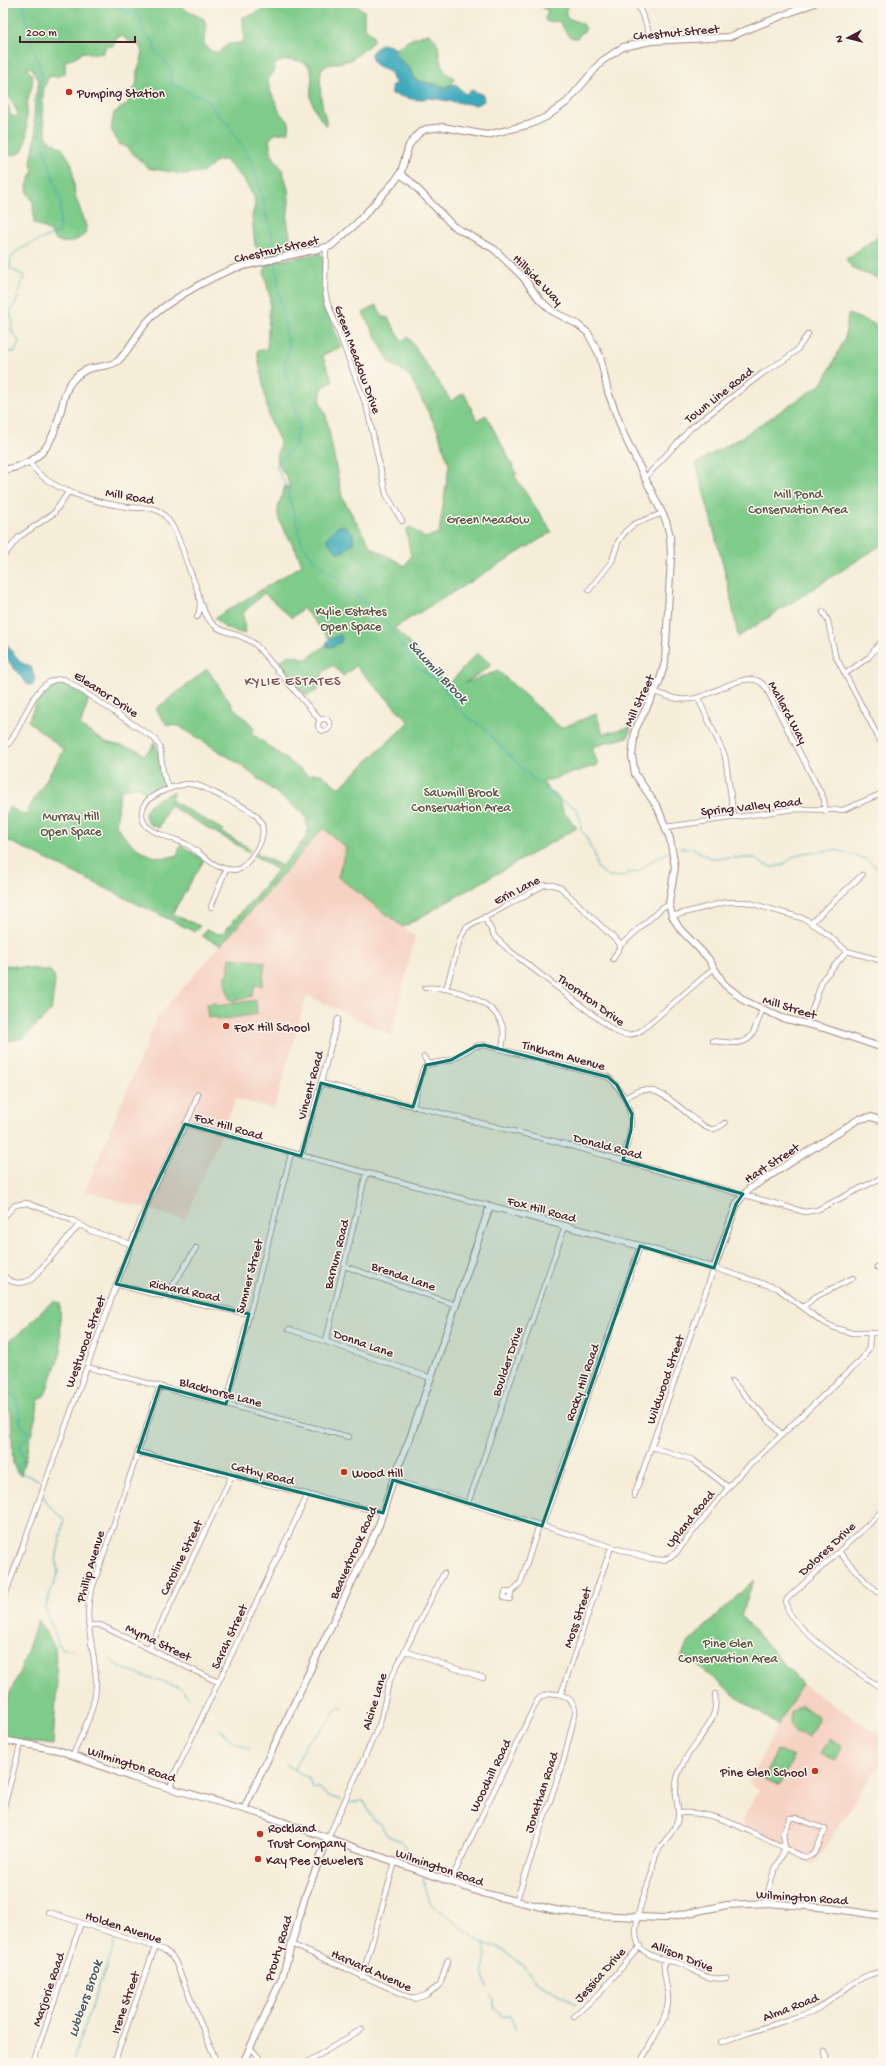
<svg xmlns="http://www.w3.org/2000/svg" width="886" height="2066" font-family="'Gochi Hand',sans-serif">
<rect width="100%" height="100%" fill="#fbf7ec"/>
<filter id="ink" filterUnits="userSpaceOnUse"><feTurbulence type="fractalNoise" baseFrequency=".025" numOctaves="2"/><feDisplacementMap in="SourceGraphic" scale="8" xChannelSelector="R" yChannelSelector="G"/><feConvolveMatrix kernelMatrix="1 2 1 2 8 2 1 2 1" color-interpolation-filters="sRGB"/></filter>
<filter id="wash" filterUnits="userSpaceOnUse"><feTurbulence type="fractalNoise" baseFrequency=".012" numOctaves="4" result="noise"/><feDisplacementMap in="SourceGraphic" scale="16" xChannelSelector="R" yChannelSelector="G"/><feGaussianBlur stdDeviation="0.9" result="paint"/><feColorMatrix in="noise" values="0 0 0 0 0 0 0 0 0 0 0 0 0 0 0 0 0 1.4 0 .05"/><feComposite in="paint" operator="in"/></filter>
<g filter="url(#wash)">
<rect width="100%" height="100%" fill="#f5edd8"/>
<path fill="#f6d2c3" d="M323,828l23,20 -8,29 77,59 -23,100 -85,-41 -33,114 -38,-10 -51,121 -100,-29 73,-175z
M802,1684l81,53v22l-70,106 -21,-10 -3,-9 -45,-21 -2,-4 17,-31 -11,-7 34,-65z"/>
<path fill="#7ecb8a" stroke="#64755a" d="M3,3h175l9,8 17,8 2,8 -2,16 5,7 9,3 10,-9 13,-1 3,-4 -1,-22 12,-3 15,-11h83l11,8v16l9,8v7l-22,18 -23,5 -7,4c-1,12 -1,24 1,35 1,8 5,13 4,22 -6,-6 -13,-19 -15,-28 -2,-12 5,-23 -4,-34 -10,-5 -22,-6 -32,0l-2,9 -5,6c-1,9 5,16 8,23 2,3 1,6 3,9 5,9 14,8 9,21l-13,2 -6,6 3,15 11,16 5,18 1,13 -2,18 4,21 -3,8 -13,7 -10,-3 -10,-7 -3,-30 3,-11 -1,-8 -10,-17 -19,-20 -10,1 -3,5 -10,6 -20,2 -34,-6 -23,-22 -6,-2 -8,-15 3,-16 14,-10c0,-6 5,-12 8,-18 2,-4 0,-8 1,-13 3,-9 8,-17 2,-27l-9,-3 -8,-6 -4,1 -5,9h-7l-3,7 -10,1 -10,-2 -11,7 -7,2v12l-8,4 -7,-1c-12,13 -7,50 -2,64l14,8 10,16 3,31 11,31 -1,8c-8,7 -21,13 -31,4 -2,-3 -3,-6 -6,-8 -5,-3 -8,-3 -14,-7l-1,-22 -5,-7 -1,-8 6,-15 -2,-8 5,-29 -2,-15 1,-21 4,-17 -8,-14h-4l2,5 3,2c3,11 -4,20 -5,31 -2,14 4,38 -8,49l-11,1 -5,-5v-53l6,10 1,8 6,2 2,-3 -14,-28z
M542,3h28l-4,6v8l17,7 3,5 -9,9h-4l-5,-3 -9,-14 -12,1 -2,-3 3,-8 -7,-5z
M429,34c13,7 8,23 14,34 2,6 8,7 11,10l-2,6 -6,3 -31,-7 -4,-10 -17,-17c5,-10 23,-17 35,-19z
M883,233v47l-30,-11 -7,-10z
M320,253l3,4 1,42 17,48 -19,8 11,27 -9,4 -3,6 -1,10 6,14 16,81 29,50 34,19 6,-10 -5,-26 4,-3 15,11 14,-5 10,-68 -11,-34 -29,-56 -19,-12 -27,-50 13,-8 7,12 5,1 14,23 6,-4 43,64 13,-8 13,28 9,-6 31,59 -3,1 38,57 -158,96c20,17 33,41 55,56l28,-31 15,12 -27,18 33,-12 63,57 35,-14 7,20 28,-7 -3,10 -36,10 6,18 -55,17 6,9 9,5 5,15 14,17 -174,99 -65,-50 8,-29 -23,-20 -102,117 -19,-9 5,-7 11,5 5,-1 55,-63 -23,-14 2,-3 25,13 26,-31 -2,-19 -68,-53 -59,-37 -12,-1 -11,-16 51,-40 27,39 21,20 -4,5 58,43 2,-2h10l18,14 70,-66 -53,-56 -13,10 -10,-11 -10,7 -5,18 -12,6 -29,-33 12,-8 18,4 24,-18 -28,-33 -11,10 -28,-25 -21,20 2,21 -20,-6 -10,-10 87,-53c-4,-16 -23,-38 -24,-50 -1,-8 4,-19 6,-27l2,-2 4,3 -3,-12 -6,-8 -4,-9 3,-18 -11,-24 -12,-67 10,-2 3,-51 -6,-26 4,-9z
M848,314l35,13v217l-145,93 -9,-49 -33,-125 46,-26 81,-54 22,-45z
M62,683l6,1 21,14 -9,28 25,16 33,8 6,5 8,-7 2,-6c5,8 11,37 9,47l-14,7 -10,-9 -14,1 -5,5 -4,32c12,20 37,40 61,30l4,-10 23,15 -32,54 28,12 -5,6 -192,-94v-18l6,-13 16,8 39,-65 -36,-29c8,-16 13,-37 34,-38z
M174,792l-3,8 52,30 -2,2 30,17 -2,3 -80,-47 -10,23 -10,-4 -4,-8c1,-15 17,-18 29,-24z
M230,958l35,4 -3,24 -7,-1 -3,11 -18,5 -5,-2 -5,-22 4,-2z
M7,965l43,6 4,4 1,7 -4,29 -27,27 -21,4v-76z
M256,1000l1,14 -39,6 -1,-3 -9,1 -2,-14 10,-1 1,3z
M54,1301l6,2 1,49 -16,43 -7,6 -1,10 -16,64 -4,-3 -4,-8 -2,-52 -8,-6v-66l4,2c19,-11 29,-28 47,-41z
M754,1580l-13,36 61,68 -24,41 -39,-26 -47,-38 -12,1 6,-17z
M38,1620l17,27 2,35 -4,63 -50,-7v-30l18,-39z
M801,1705l16,11 1,4 -10,17 -13,-4 -5,-9 1,-11z
M829,1738l13,8 -7,15 -14,-7z
M777,1750l16,7 -13,29 -16,-7z"/>
<path fill="#3daabc" stroke="#446474" d="M381,44l10,2 5,3 -2,4 17,18 4,9 31,7 10,-3 9,10 7,-4 11,5 1,6 -3,2 -6,2 -45,-7 -14,2 -24,-6 -1,-8 5,-3 -4,-5v-5c-11,-6 -20,-5 -21,-20z
M344,525l9,8v10l-7,7 -8,3 -10,-11 -1,-5 10,-10z
M339,635l3,1 -1,6 -10,5h-4v-6z
M3,639l17,23 11,5 4,12 -2,6h-5l-16,-19 -9,-14z"/>
<g fill="none" stroke-linecap="round" stroke-linejoin="round">
<path stroke="#3daabc" stroke-width="1" d="M106,3l16,5 7,6 8,-1 3,3c4,16 0,15 13,24l2,11 16,17v16l14,6 6,4 16,5 11,16 9,8 25,39 19,68 4,26
M276,262l4,37 9,48 -4,17 1,10 7,23v10l7,16 -6,24 -15,13 -3,6 10,20 16,57 11,16 47,39 6,7 10,7 13,14 25,38 28,21 12,19 11,11 19,13 42,45 23,18 5,6 22,11 4,11 1,11 5,6 5,13 3,3 3,16 11,8 14,1 6,-4 10,-1 13,-11 18,-9
M3,351l12,1 4,-11 -8,-11 2,-8 -3,-9 7,-13 7,-24 -14,-8c0,-5 0,-9 3,-13 5,-7 36,-19 46,-22l2,-30 -19,-62 -3,-35 3,-31 -13,-42 -6,-30
M680,848h12l18,10h45l9,7 9,2 10,-2 10,-8 10,-4 33,-3 30,9 17,13
M3,1390l14,8 4,27 6,5 1,6 -8,9 4,15 -6,6 1,6 22,9
M44,1496l2,7 18,16 -8,41 2,12 -13,36 15,40 12,2
M111,1661l17,10 52,17 9,9
M220,1730l12,10 18,9
M286,1765l22,13 5,10h7l6,7 15,5
M294,1770l11,-26 19,-16 13,-20h6
M348,1802c6,2 10,-2 16,-1l10,20 6,3 8,12 13,5 6,7
M411,1852l9,15
M423,1878l3,15 5,11 48,37 26,10 19,15v3
M484,1943l2,12 -3,16 4,16
M526,1971l9,10 41,22
M490,1994l4,5v9l8,8h8l5,13
M72,2063l43,-122"/>
</g>
</g>
<g filter="url(#ink)">
<g fill="none" stroke-linecap="round" stroke-linejoin="round">
<g stroke="#a08682" stroke-width="6">
<path id="street" d="M637,3l10,23 4,15
M326,248l-1,43 2,10 40,107 19,86 16,27
M30,463c17,27 67,40 97,44 13,2 27,-2 37,8 14,14 19,38 26,56 5,14 15,31 7,46
M646,477l45,-49 72,-55 24,-15 10,-8 11,-16
M5,554l14,-17 35,-24 15,-22
M589,590l23,-29 6,-19 7,-10 9,-8 29,-11
M202,605c11,35 33,22 54,40l64,75
M823,612l5,9 7,34 48,91
M845,674l24,-17 14,-18
M655,692c12,4 23,9 36,7 22,-2 60,-35 75,-11l58,111 1,12
M698,698l27,58 9,61
M318 725a6 6 0 1 1 12 0a6 6 0 1 1-12 0Z
M3,749c22,-17 26,-72 61,-70l90,59 6,9 3,27 7,15
M186,784c13,-1 25,8 37,13 9,5 21,9 30,16 22,16 2,43 -13,56 -23,5 -36,-15 -54,-25 -12,-6 -27,-8 -37,-16 -4,-3 -7,-8 -7,-13 -2,-19 29,-28 44,-31z
M666,827l128,-18 49,1 40,-17
M211,907l15,-38
M672,916l54,-14h20l59,17 17,11 25,21 36,10
M484,917l11,20 15,14 103,79c10,6 19,7 29,0l71,-61
M812,922l50,-47
M613,959l8,-14 42,-38 6,-1
M425,988c26,-2 71,12 78,40 2,7 0,14 -1,21
M446,989l14,-50 6,-11 78,-43h10l7,3 60,57
M807,1024l16,-45 24,-28
M713,1041c36,4 37,4 49,-31
M428,1064l23,-4 25,-14 8,-1 124,32c6,4 10,10 14,17 15,25 8,40 1,66
M321,1083l236,59 248,70 12,-2 66,-33
M625,1098c5,-3 11,-7 17,-8 25,-5 57,42 72,39 4,-1 8,-4 11,-6
M413,1107l10,-38 5,-5 -4,-7
M185,1124l305,82
M301,1156l37,-137
M3,1218l12,-13 12,-2 45,17 19,11 40,13
M344,1266l112,39
M877,1267l6,-4
M3,1275c8,9 19,10 29,4l47,-54
M116,1284l37,10 96,20
M170,1298l3,-13 23,-37
M803,1307l12,-10 38,-19
M289,1329l142,49
M326,1341l40,-168
M87,1367l262,70
M732,1381l50,54
M226,1404l65,-250
M652,1447l41,13 35,27
M138,1452l245,61
M393,1480l258,79 13,1 11,-6 61,-76 127,-120 6,-10 1,-14
M634,1496l80,-228 63,20 44,33 14,7 17,5h31
M468,1503l97,-277
M883,1509l-13,14 -83,76c-10,22 79,79 96,90
M542,1526l98,-280
M839,1552l28,31 16,13
M511,1593l-1,6 -6,-1 1,-6 6,1 10,-11 18,-57
M3,1601l128,-357 20,-49 40,-82 7,-19
M88,1625h12l118,57
M149,1649l83,-174
M405,1651l78,27
M561,1694l50,-147
M715,1694c5,30 -22,46 -33,72 -5,9 -7,19 -6,29 1,10 4,18 1,27 -4,12 -15,20 -20,31 -4,7 -4,15 -6,23 -6,17 -26,61 -7,75 8,7 24,9 34,12 21,7 24,18 48,15
M73,1755c10,-23 24,-50 23,-75 -1,-29 -12,-56 -6,-85l70,-209
M170,1788l4,-13 134,-281
M3,1810l18,-67
M679,1813c38,-3 72,20 106,35 7,3 18,12 25,8 8,-3 11,-19 15,-27l-29,-11h-6l-7,15 2,15
M328,1838l52,-115 9,-41 55,-109
M450,1882l87,-181c11,-14 40,-7 38,13l-11,45 -48,143
M765,1903l8,-29 12,-26
M48,1912l116,38 7,5 4,6 42,102
M291,1944l123,55 12,-4 14,-10 8,-25
M362,1977l33,-115
M574,2016l26,-23 40,-47
M721,2042l90,-30c29,-13 37,-34 72,-41
M251,2049l13,14
M825,2052l2,11
M33,2063l48,-140
M114,2063l41,-116
M306,2063l56,-34
M640,2063c8,-15 27,-45 28,-60 1,-15 -6,-29 -4,-44"/>
</g>
<g stroke="#a08682" stroke-width="8">
<path id="secondary" d="M879,3l4,2
M400,174l11,8 42,44 41,23 29,28 17,23 12,11 25,13 11,9 12,23 8,36 16,43 42,86 4,15 1,22 -6,104 -6,21 -24,47 -3,26 3,18 23,34 12,31 5,28 -6,36 3,13 8,13 28,29 16,26 21,17 37,17 42,10 59,20
M3,470c40,-7 50,-26 59,-64 2,-9 4,-18 10,-25 17,-20 31,-10 46,-20 12,-12 19,-28 30,-40 17,-19 63,-44 87,-53l96,-22 25,-22 39,-43 6,-9 8,-27 9,-11 8,-5 17,-2 44,8 44,-11 15,-7 21,-15 35,-41 21,-14 28,-6 78,-4 85,-34
M3,1740l55,10 73,27 130,37 221,79 73,17 37,5 72,3 63,-13 41,-2 61,5 54,8
M244,1809l135,-284 14,-45 17,-42 80,-232 150,40 74,22 23,-65 12,-14 110,-70 12,-2 12,4
M243,2063l39,-85 23,-81 23,-59"/>
</g>
<use href="#street" stroke="#fff" stroke-width="4.5"/>
<use href="#secondary" stroke="#fff" stroke-width="6"/>
</g>
</g>
<path fill="#0f766e" fill-opacity="0.2" stroke="#0f766e" stroke-width="3" stroke-linejoin="round" d="M484,1045l124,32 9,8 15,29 -1,16 -8,30 120,34 -7,10 -22,64 -74,-22 -98,280 -149,-46 -10,33 -245,-61 22,-66 66,18 23,-90 -133,-30 35,-89 34,-71 116,32 20,-73 92,24 13,-42 25,-5 25,-14z"/>
<g fill="#c8321e" stroke="#fbf7ec" stroke-width="1.5">
<circle cx="69" cy="92" r="4"/>
<circle cx="226" cy="1026" r="4"/>
<circle cx="344" cy="1472" r="4"/>
<circle cx="815" cy="1771" r="4"/>
<circle cx="260" cy="1834" r="4"/>
<circle cx="258" cy="1859" r="4"/>
</g>
<g text-anchor="middle" stroke-width="3" stroke-linejoin="round" paint-order="stroke">
<g font-size="13" fill="#4a1f2b" stroke="#fbf7ec">
<text transform="translate(676 31) rotate(-5)" y="5">Chestnut Street</text>
<text transform="translate(276 248) rotate(-13)" y="5">Chestnut Street</text>
<text transform="translate(539 279) rotate(46)" y="5">Hillside Way</text>
<text transform="translate(359 359) rotate(70)" y="5">Green Meadow Drive</text>
<text transform="translate(718 394) rotate(-38)" y="5">Town Line Road</text>
<text transform="translate(130 495) rotate(10)" y="5">Mill Road</text>
<text transform="translate(107 693) rotate(33)" y="5">Eleanor Drive</text>
<text transform="translate(638 700) rotate(-65)" y="5">Mill Street</text>
<text transform="translate(789 712) rotate(62)" y="5">Mallard Way</text>
<text transform="translate(751 805) rotate(-6)" y="5">Spring Valley Road</text>
<text transform="translate(516 889) rotate(-27)" y="5">Erin Lane</text>
<text transform="translate(592 999) rotate(36)" y="5">Thornton Drive</text>
<text transform="translate(790 1006) rotate(17)" y="5">Mill Street</text>
<text transform="translate(564 1054) rotate(15)" y="5">Tinkham Avenue</text>
<text transform="translate(309 1085) rotate(-75)" y="5">Vincent Road</text>
<text transform="translate(229 1125) rotate(16)" y="5">Fox Hill Road</text>
<text transform="translate(608 1145) rotate(15)" y="5">Donald Road</text>
<text transform="translate(771 1162) rotate(-33)" y="5">Hart Street</text>
<text transform="translate(542 1208) rotate(15)" y="5">Fox Hill Road</text>
<text transform="translate(335 1254) rotate(-76)" y="5">Barnum Road</text>
<text transform="translate(404 1275) rotate(19)" y="5">Brenda Lane</text>
<text transform="translate(248 1276) rotate(-75)" y="5">Sumner Street</text>
<text transform="translate(185 1289) rotate(12)" y="5">Richard Road</text>
<text transform="translate(84 1341) rotate(-70)" y="5">Westwood Street</text>
<text transform="translate(364 1342) rotate(19)" y="5">Donna Lane</text>
<text transform="translate(506 1361) rotate(-71)" y="5">Boulder Drive</text>
<text transform="translate(664 1379) rotate(-71)" y="5">Wildwood Street</text>
<text transform="translate(581 1382) rotate(-71)" y="5">Rocky Hill Road</text>
<text transform="translate(221 1391) rotate(15)" y="5">Blackhorse Lane</text>
<text transform="translate(263 1472) rotate(14)" y="5">Cathy Road</text>
<text transform="translate(689 1518) rotate(-51)" y="5">Upland Road</text>
<text transform="translate(826 1548) rotate(-43)" y="5">Dolores Drive</text>
<text transform="translate(352 1552) rotate(-66)" y="5">Beaverbrook Road</text>
<text transform="translate(180 1557) rotate(-64)" y="5">Caroline Street</text>
<text transform="translate(89 1566) rotate(-74)" y="5">Phillip Avenue</text>
<text transform="translate(576 1617) rotate(-71)" y="5">Moss Street</text>
<text transform="translate(228 1636) rotate(-65)" y="5">Sarah Street</text>
<text transform="translate(159 1641) rotate(26)" y="5">Myrna Street</text>
<text transform="translate(373 1701) rotate(-73)" y="5">Alcine Lane</text>
<text transform="translate(132 1763) rotate(18)" y="5">Wilmington Road</text>
<text transform="translate(489 1775) rotate(-64)" y="5">Woodhill Road</text>
<text transform="translate(540 1792) rotate(-72)" y="5">Jonathan Road</text>
<text transform="translate(440 1866) rotate(19)" y="5">Wilmington Road</text>
<text transform="translate(802 1896) rotate(4)" y="5">Wilmington Road</text>
<text transform="translate(124 1926) rotate(18)" y="5">Holden Avenue</text>
<text transform="translate(277 1948) rotate(-73)" y="5">Prouty Road</text>
<text transform="translate(683 1955) rotate(22)" y="5">Allison Drive</text>
<text transform="translate(372 1969) rotate(24)" y="5">Harvard Avenue</text>
<text transform="translate(599 1974) rotate(-48)" y="5">Jessica Drive</text>
<text transform="translate(47 1989) rotate(-71)" y="5">Marjorie Road</text>
<text transform="translate(124 2002) rotate(-71)" y="5">Irene Street</text>
<text transform="translate(790 2006) rotate(-21)" y="5">Alma Road</text>
</g>
<g font-size="13" fill="#4a1f2b" stroke="#fbf7ec" text-anchor="start">
<text x="77" y="97">Pumping Station</text>
<text x="234" y="1031">Fox Hill School</text>
<text x="352" y="1477">Wood Hill</text>
<text x="807" y="1776" text-anchor="end">Pine Glen School</text>
<text x="268" y="1832">Rockland<tspan x="268" dy="15">Trust Company</tspan></text>
<text x="266" y="1864">Kay Pee Jewelers</text>
</g>
<g font-size="13" fill="#5a5348" stroke="#fbf7ec">
<text x="798" y="498">Mill Pond<tspan x="798" dy="15">Conservation Area</tspan></text>
<text x="488" y="523">Green Meadow</text>
<text x="351" y="615">Kylie Estates<tspan x="351" dy="15">Open Space</tspan></text>
<text x="461" y="796">Sawmill Brook<tspan x="461" dy="15">Conservation Area</tspan></text>
<text x="71" y="820">Murray Hill<tspan x="71" dy="15">Open Space</tspan></text>
<text x="728" y="1647">Pine Glen<tspan x="728" dy="15">Conservation Area</tspan></text>
</g>
<g font-size="14" font-style="italic" fill="#455765" stroke="#fbf7ec">
<text transform="translate(439 671) rotate(47)" y="5">Sawmill Brook</text>
<text transform="translate(84 1998) rotate(-71)" y="5">Lubbers Brook</text>
</g>
<g font-size="14" letter-spacing="1" fill="#7c4f55" stroke="#fbf7ec">
<text x="293" y="685">KYLIE ESTATES</text>
</g>
</g>
<rect width="886" height="2066" fill="none" stroke="#fbf7ec" stroke-width="16"/>
<g transform="translate(848 38) rotate(263)" stroke="#fbf7ec" stroke-width="3" paint-order="stroke">
<path d="M0-3L7 15L0 10L-7 15Z" fill="#4a1f2b"/>
<text y="-6" font-size="11" font-weight="bold" text-anchor="middle" fill="#4a1f2b">N</text>
</g>
<path d="M20 36v6h115v-6" fill="none" stroke="#4a1f2b" stroke-width="2"/>
<text x="26" y="36" font-size="12" fill="#4a1f2b" stroke="#fbf7ec" stroke-width="3" paint-order="stroke">200 m</text>
</svg>
